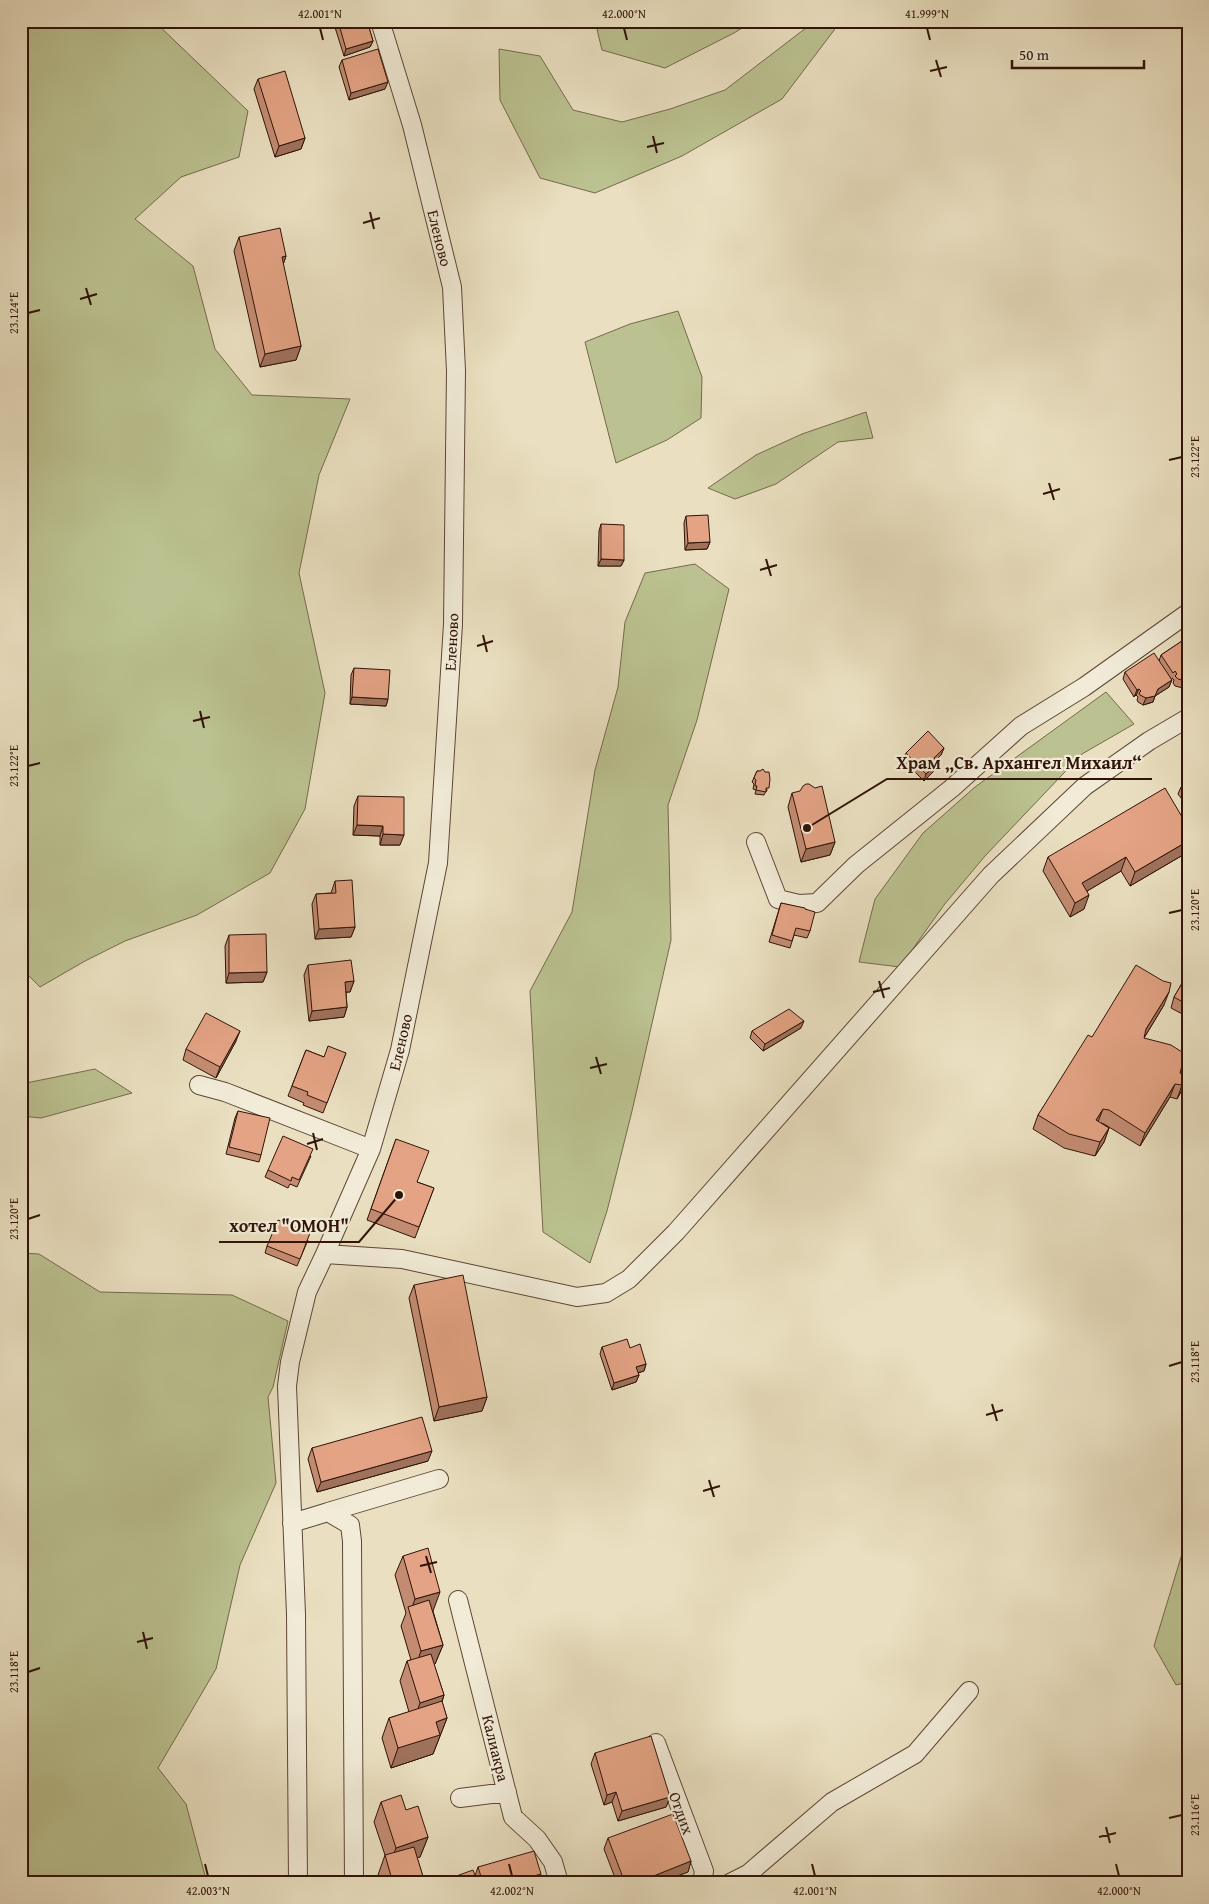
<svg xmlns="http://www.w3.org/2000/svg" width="1209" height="1904" font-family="'Gentium Book Plus',serif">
<rect width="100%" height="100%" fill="#eae0c1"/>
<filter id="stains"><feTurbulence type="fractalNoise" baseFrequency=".004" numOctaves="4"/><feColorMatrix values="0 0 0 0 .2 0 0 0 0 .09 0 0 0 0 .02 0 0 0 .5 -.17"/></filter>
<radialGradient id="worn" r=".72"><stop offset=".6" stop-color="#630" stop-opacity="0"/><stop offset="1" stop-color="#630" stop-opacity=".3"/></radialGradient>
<path fill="#bbc190" stroke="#766a4c" d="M21,21h133l94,90 -9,46 -58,20 -46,42 58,47 22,83 37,46 98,4 -31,76 -20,98 26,120 -20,116 -35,64 -73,42 -72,26 -40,20 -45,26 -19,-19z
M595,21h158l-19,12 -69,35 -63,-18z
M815,21h26l-59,78 -100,57 -87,37 -55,-15 -40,-78 -1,-51 41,7 33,54 49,12 48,-13 55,-19z
M678,311l24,66 -1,41 -34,22 -51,23 -31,-121 45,-18z
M866,412l7,26 -35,4 -62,42 -41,15 -27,-11 48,-33 46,-21z
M695,564l34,25 -32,131 -29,85 3,135 -39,171 -25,100 -17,52 -47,-31 -13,-241 42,-79 23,-142 23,-83 7,-65 20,-49z
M1106,692l28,32 -52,30 -97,102 -41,49 -44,62 -41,-5 16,-63 48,-66 52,-46z
M21,1053l5,30 69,-14 37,24 -91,25 -20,-2z
M21,1253l18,1 61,38 132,3 56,26 -15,66 -5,10 8,86 -36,82 -24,104 -58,99 28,36 21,79h-186z
M1188,1534v148l-12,3 -22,-39z"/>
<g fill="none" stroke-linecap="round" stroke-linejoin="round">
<g stroke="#5e4636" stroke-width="20">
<path id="minor" d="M756,842l22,57 21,5 18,-1 39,-38 96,-77 69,-62 63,-39 104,-74
M199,1085l26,7 146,57
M325,1254l46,-105 29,-99 38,-187 15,-239 3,-253 -4,-84 -40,-162 -32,-104
M328,1512l111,-33
M292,1523l36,-11 22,13 2,16 2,342
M458,1600l55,217 24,22 16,23 6,21
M656,1743l48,128 -2,12
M460,1798l47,-6
M298,1883l-2,-269 -9,-228 3,-24 17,-70 18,-38 77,5 175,38 29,-4 23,-14 47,-47 315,-357 94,-89 64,-45 39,-23
M730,1883l18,-9 84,-72 83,-48 54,-63"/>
</g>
<use href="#minor" stroke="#f1ebd7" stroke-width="18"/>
</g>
<path fill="#c38c72" stroke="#301308" d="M333,21h34l6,20 -3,6 -26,9z
M342,60l43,29 -36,11 -10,-33z
M258,79l47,59 -4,11 -26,8 -21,-68z
M239,237l47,19 -3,9 18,81 -5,14 -36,7 -26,-116z
M686,516l24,26 -3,7 -22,1 -1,-27z
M601,524l23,36 -3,6h-23l1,-35z
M1188,637v49l-5,2 -8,-2 -2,-3 1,-3 -2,-2 -3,9 -14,9 -2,6 -10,3 -5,-3 -1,-2 1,-3 -2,-2 -2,2 -11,-18 2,-7 34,-11 2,-6z
M354,668l34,31 -2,7 -36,-2 1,-29z
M944,748l-3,7 -5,5 -1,10 -11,11 -21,-21 3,-7z
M757,771l8,1 2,19h-1l-2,4 -9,-1 1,-4 -3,-1 1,-5 -2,-2z
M1188,782v25l-10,-13 3,-7z
M792,793l43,49 -5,13 -29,7 -13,-55z
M358,796l42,49h-20v-9l-27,-1 1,-29z
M1188,827v25l-58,34 -9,-15 -34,20 -3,18 -14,8 -27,-46 5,-14z
M335,881l20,46 -4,10 -36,2 -3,-35 4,-10 15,-1z
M781,903l24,6 5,22 -3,7 -13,-3 -4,13 -21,-6z
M229,935l38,37 -4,10 -37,1 -1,-37z
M308,965l46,16 -4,11h-4l1,15 -3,10 -35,4 -5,-46z
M1188,973v44l-17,-9 3,-11z
M1164,1005l-20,33 36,35 7,4 -5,13 -5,9 -7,-2 -30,49 -36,-22 -3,-1 8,5 -5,14 -9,14 -31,-8 -31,-19 5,-14 54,-78z
M801,1028l-38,23 -13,-13 2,-7z
M236,1041l-20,37 -33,-18 3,-11z
M306,1050l18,7 22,-4 -23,60 -20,-8 1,-2 -16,-7z
M238,1111l23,44 -2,7 -33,-8 9,-36z
M396,1139l21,43 17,6 -19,50 -48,-18z
M311,1156l-14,31 -7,-3 -2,4 -23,-11 3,-7z
M308,1240l-11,26 -32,-13 2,-7z
M414,1285l73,112 -5,14 -48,10 -25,-123z
M602,1347l28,1 16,16 -2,7 -6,2 1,2 -3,7 -24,8 -12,-36z
M312,1448l116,13 -111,31 -9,-33z
M403,1556l30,55 10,34 -8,19 -1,1 10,30 -2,7 5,16 -14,36 -42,14 -9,-30 7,-20 20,-6 -9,-31 7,-20 4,-1 -10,-34 5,-13 -11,-38z
M595,1753l75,44 -4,10 -48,14 -6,-19 -8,3 -13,-41z
M381,1802l25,8 22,27 -8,20 -3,1 8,25h-45l-2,-8 7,-20 -11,-33z
M608,1838l83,23 -3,11 -30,11h-41l-13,-34z
M478,1867l60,16h-101l38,-7z"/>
<path fill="#9f725c" stroke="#301308" d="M373,41l-3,6 -26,9 2,-7z
M388,82l-3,7 -36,11 2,-7z
M305,138l-4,11 -26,8 4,-11z
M286,256l-5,14 1,-13z
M301,346l-5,14 -36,7 5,-13z
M710,542l-3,7 -22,1 3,-7z
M601,559l23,1 -3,6h-23z
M1172,680l-3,7 -14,9 3,-7z
M1188,680v6l-5,2 3,-7z
M1139,689l-3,6 -2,2 3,-7z
M1155,696l-2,6 -10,3 3,-7z
M352,697l36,2 -2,7 -36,-2z
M944,748l-3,7 -10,10 3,-7z
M938,763l-3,7 -11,11 2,-7z
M357,825l26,1 -3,10 -27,-1z
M383,834l21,1 -4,10h-20z
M1188,841v11l-58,34 5,-14z
M835,842l-5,13 -29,7 5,-13z
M1126,857l-5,14 -44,26 5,-14z
M1089,895l-5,14 -14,8 5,-14z
M355,927l-4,10 -36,2 4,-10z
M267,972l-4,10 -37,1 3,-10z
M354,981l-4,11h-9l4,-10z
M1169,992l-5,13 -23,38 5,-14z
M347,1007l-3,10 -35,4 3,-10z
M804,1021l-3,7 -38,23 2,-7z
M240,1031l-4,10 -20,37 4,-11z
M1187,1077l-5,13 -5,9 5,-14z
M1175,1084l-5,13 -30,49 5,-13z
M1103,1109l-5,13 -2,-2z
M1109,1128l-5,14 -9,14 5,-14z
M646,1364l-2,7 -10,3 2,-7z
M639,1375l-3,7 -24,8 2,-7z
M487,1397l-5,14 -48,10 5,-14z
M432,1451l-4,10 -111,31 4,-10z
M440,1592l-7,19 -23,2 5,-14z
M443,1645l-8,19 -21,7 7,-20z
M444,1695l-7,20 -24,8 7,-20z
M447,1718l-14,36 -42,14 7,-20 38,-26z
M616,1792l-4,10 -8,3 3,-10z
M670,1797l-4,10 -48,14 4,-10z
M428,1837l-8,20 -31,10 7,-19z
M691,1861l-3,11 -30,11h-13l6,-6z
M541,1874l-3,9h-10l2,-6z"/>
<path fill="#e3a384" stroke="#301308" d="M338,21h29l6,20 -27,8z
M378,49l10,33 -37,11 -9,-33z
M285,71l20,67 -26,8 -21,-67z
M280,228l6,28 -4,1 19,89 -36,8 -26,-117z
M708,515l2,27 -22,1 -2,-27z
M601,524l23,1v35l-23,-1z
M1188,637v43l-2,1 -8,-2 -3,-3 2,-2 -2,-3 -2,2 -12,-18z
M1154,653l18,27 -14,9 -3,7 -9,2 -6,-3 -1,-2 2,-2 -2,-2 -2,1 -12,-18z
M354,668l36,2 -2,29 -36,-2z
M928,731l16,17 -10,10 4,5 -12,11 -20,-21z
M763,769l2,3h4l1,7 -1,9h-3v4l-10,-2 1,-4h-2l1,-6 -2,-2 3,-7h3z
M1188,782v15l-7,-10z
M806,784h3l6,4 7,-2 13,56 -29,7 -14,-56 8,-2 3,-5z
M1165,788l23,39v14l-53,31 -9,-15 -44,26 7,12 -14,8 -27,-46z
M358,796l46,1v38l-21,-1v-8l-26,-1z
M352,880l3,47 -36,2 -3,-35 20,-1 -1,-12z
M781,903l24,5v1l10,3 -5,19 -14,-3 -4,13 -20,-6z
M266,934l1,38 -38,1v-38z
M351,960l3,21 -9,1 2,25 -35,4 -4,-46z
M1136,965l27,16 8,2 -2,9 -23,37 -2,9 27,7 11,7 6,-9 -8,30 7,4 -5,8 -7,-1 -30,49 -36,-23 -6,-1 -7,11 13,8 -9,14 -31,-8 -31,-19 50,-80 4,2z
M1188,973v32l-14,-8z
M789,1009l15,12 -39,23 -13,-13z
M206,1013l34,18 -20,36 -34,-18z
M328,1046l18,7 -19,50 -20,-8 1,-3 -16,-6 14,-36 18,7z
M238,1111l32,7 -9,37 -32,-8z
M283,1136l30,13 -14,31 -7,-3 -1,4 -23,-11z
M396,1139l33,12 -12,31 17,6 -15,39 -48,-18z
M278,1220l32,13 -10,26 -33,-13z
M463,1275l24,122 -48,10 -25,-122z
M627,1339l3,9 10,-4 6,20 -10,3 3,8 -25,8 -12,-36z
M422,1417l10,34 -111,31 -9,-34z
M428,1548l12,44 -25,7 -12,-43z
M429,1600l14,45 -22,6 -13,-44z
M431,1654l13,41 -24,8 -13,-42z
M442,1701l5,17 -11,4 4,13 -42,13 -9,-30z
M651,1736l19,61 -48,14 -6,-19 -9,3 -12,-42z
M401,1795l5,15 12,-4 10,31 -32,11 -15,-46z
M673,1814l18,47 -40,16 1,3 -7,3h-20l-17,-45z
M414,1847l11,36h-32l-8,-28z
M534,1851l7,23 -11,3 1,6h-48l-5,-16z
M473,1870l5,13h-41z"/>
<path fill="none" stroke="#301308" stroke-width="2" d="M320,28l3,12M624,28l3,12M927,28l3,12M936,60l5,17M930,71l17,-4M653,136l4,17M647,147l17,-4M370,212l4,17M363,223l17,-5M86,288l5,17M80,299l17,-5M28,313l12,-3M1169,460l13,-3M1049,483l5,17M1043,494l17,-5M766,559l5,17M760,570l17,-5M483,635l4,17M477,646l16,-5M200,711l4,17M193,721l17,-4M28,766l12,-3M1169,913l13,-3M879,981l5,17M873,992l17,-4M596,1057l5,17M590,1068l17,-4M313,1133l4,17M307,1144l16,-5M28,1219l12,-4M1169,1366l13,-4M992,1404l5,17M986,1415l17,-5M709,1480l5,17M703,1491l17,-5M426,1556l5,17M420,1566l17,-4M143,1632l4,17M137,1642l16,-4M28,1672l12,-4M1169,1818l13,-3M1106,1827l4,16M1099,1837l17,-4M205,1864l3,12M509,1864l3,12M812,1864l3,12M1116,1864l3,12"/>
<g text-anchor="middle" stroke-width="4.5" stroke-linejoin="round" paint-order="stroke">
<g font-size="16" fill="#301308" stroke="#f1ebd7">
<text transform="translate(440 238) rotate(76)" y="6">Еленово</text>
<text transform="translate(451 642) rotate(-87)" y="6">Еленово</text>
<text transform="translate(400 1042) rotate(-77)" y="6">Еленово</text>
<text transform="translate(496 1748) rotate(76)" y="6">Калиакра</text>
<text transform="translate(682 1813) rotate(70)" y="6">Отдих</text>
</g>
</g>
<path fill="none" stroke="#301308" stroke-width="2" d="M807 828L887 779H1152M399 1195L359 1242H219"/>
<g fill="#301308" stroke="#f1ebd7" stroke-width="2">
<circle cx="807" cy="828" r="5"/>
<circle cx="399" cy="1195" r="5"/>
</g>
<g font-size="18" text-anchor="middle" font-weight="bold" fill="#301308" stroke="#f1ebd7" stroke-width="4.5" stroke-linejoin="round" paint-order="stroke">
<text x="1019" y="769">Храм „Св. Архангел Михаил“</text>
<text x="289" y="1232">хотел "ОМОН"</text>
</g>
<rect width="1209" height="1904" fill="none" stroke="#eae0c1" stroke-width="55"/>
<path d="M1012 60v8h132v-8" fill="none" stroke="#301308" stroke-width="2.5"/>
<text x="1019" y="60" font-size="15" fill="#301308" stroke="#f1ebd7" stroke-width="4" paint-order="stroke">50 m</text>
<rect x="28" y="28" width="1154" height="1848" fill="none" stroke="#301308" stroke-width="2"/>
<g font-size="12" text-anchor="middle" fill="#301308">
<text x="320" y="18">42.001°N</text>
<text x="624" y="18">42.000°N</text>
<text x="927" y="18">41.999°N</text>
<text transform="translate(14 313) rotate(-90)" y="4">23.124°E</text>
<text transform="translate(1195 457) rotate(-90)" y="4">23.122°E</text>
<text transform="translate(14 766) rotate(-90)" y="4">23.122°E</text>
<text transform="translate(1195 910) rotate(-90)" y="4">23.120°E</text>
<text transform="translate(14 1219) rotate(-90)" y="4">23.120°E</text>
<text transform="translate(1195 1362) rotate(-90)" y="4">23.118°E</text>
<text transform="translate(14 1672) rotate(-90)" y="4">23.118°E</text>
<text transform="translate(1195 1815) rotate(-90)" y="4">23.116°E</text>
<text x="208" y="1895">42.003°N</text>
<text x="512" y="1895">42.002°N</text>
<text x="815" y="1895">42.001°N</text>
<text x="1119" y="1895">42.000°N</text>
</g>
<rect width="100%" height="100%" filter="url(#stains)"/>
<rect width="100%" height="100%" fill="url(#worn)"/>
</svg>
